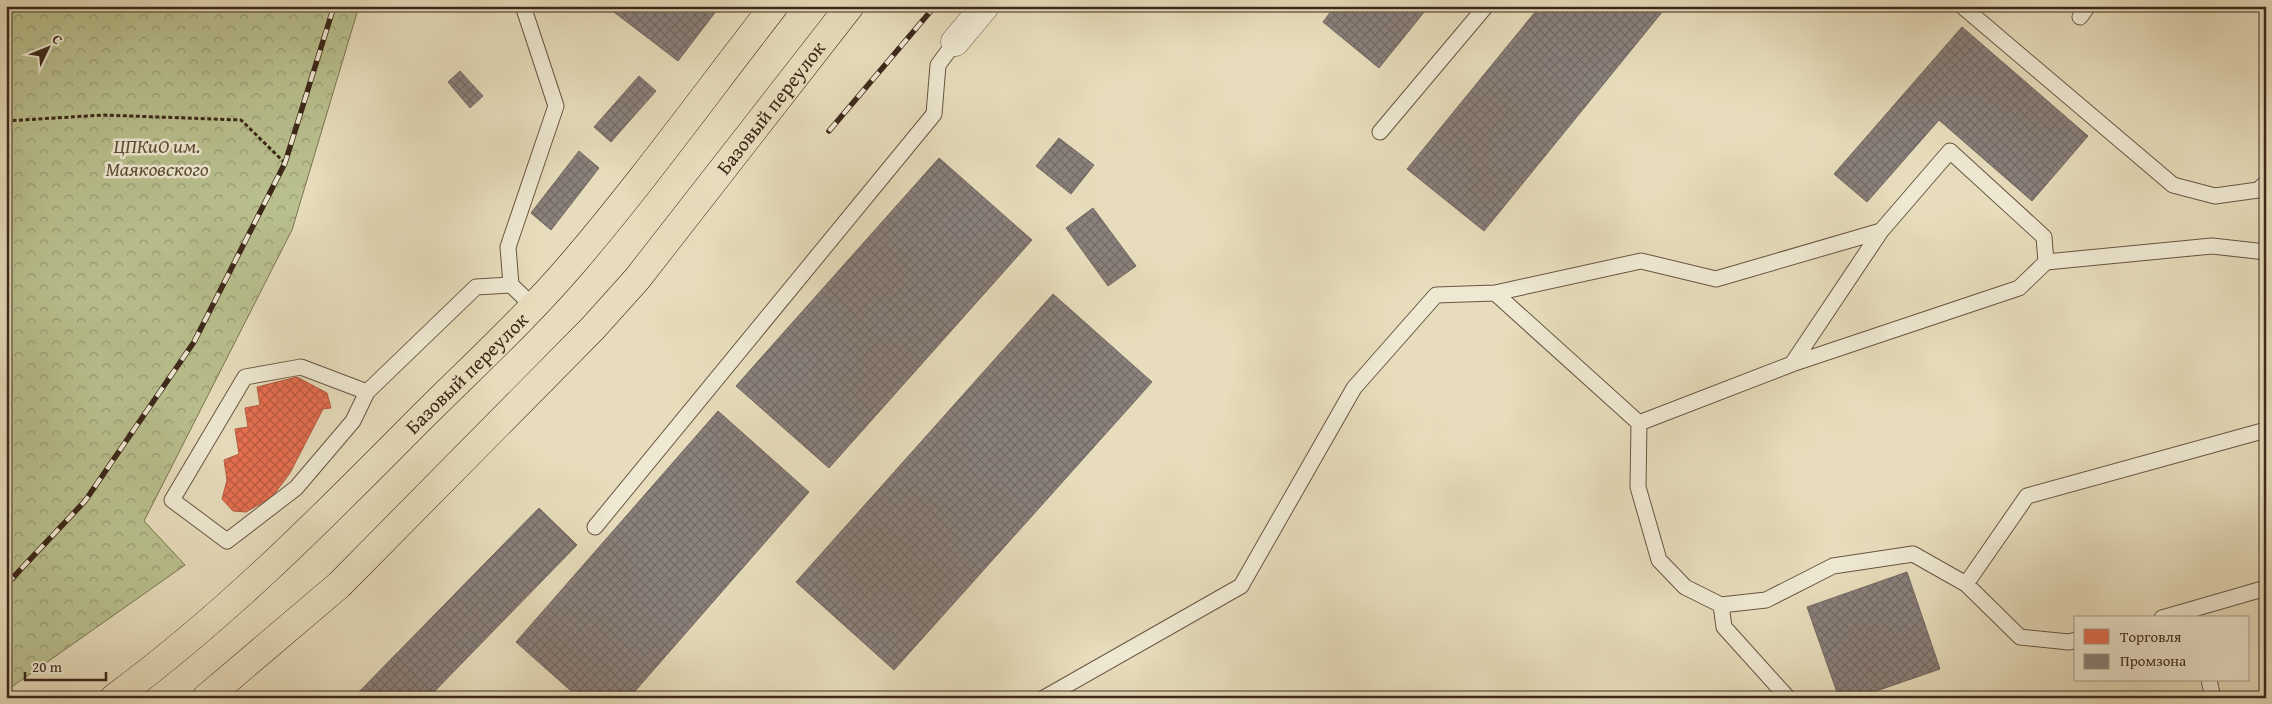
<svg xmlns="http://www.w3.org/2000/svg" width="2272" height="704" font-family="'Gentium Book Plus',serif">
<defs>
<pattern id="park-crowns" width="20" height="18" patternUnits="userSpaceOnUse" patternTransform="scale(1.25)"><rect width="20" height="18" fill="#b9c08e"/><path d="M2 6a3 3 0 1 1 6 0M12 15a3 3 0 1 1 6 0" fill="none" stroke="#989c73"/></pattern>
<pattern id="shops-cross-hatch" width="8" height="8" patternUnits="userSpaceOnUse" patternTransform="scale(1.25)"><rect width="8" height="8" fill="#e76f51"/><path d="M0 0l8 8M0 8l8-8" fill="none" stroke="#bc5b42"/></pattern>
<pattern id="industry-cross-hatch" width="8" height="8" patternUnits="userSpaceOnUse" patternTransform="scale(1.25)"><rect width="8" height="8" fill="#8a817c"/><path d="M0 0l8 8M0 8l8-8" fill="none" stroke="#726a65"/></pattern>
</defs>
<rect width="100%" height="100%" fill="#e7ddbc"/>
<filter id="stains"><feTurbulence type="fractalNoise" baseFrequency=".004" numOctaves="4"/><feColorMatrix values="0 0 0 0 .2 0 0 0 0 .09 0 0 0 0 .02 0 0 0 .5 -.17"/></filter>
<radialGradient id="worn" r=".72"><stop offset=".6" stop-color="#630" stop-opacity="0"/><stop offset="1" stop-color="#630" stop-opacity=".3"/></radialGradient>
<path fill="url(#park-crowns)" stroke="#7b7454" d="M6,6h353l-67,224 -148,291 41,44 -179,126z"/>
<path fill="url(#shops-cross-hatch)" stroke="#b45a40" d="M297,377l30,16 4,15 -8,1 -33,64 -18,24 -26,15 -13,-1 -11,-12 5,-19 -3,-20 15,-6 -4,-25 13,-2 -3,-19 15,-3 -3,-18z"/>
<path fill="url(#industry-cross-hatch)" stroke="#73665f" d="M606,6h114l-42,55z
M1335,6h94l-50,62 -56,-46z
M1540,6h127l-183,225 -77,-62z
M1962,27l126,109 -56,65 -93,-81 -72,82 -33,-28z
M460,71l23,25 -13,12 -22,-26z
M639,76l17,15 -45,51 -17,-15z
M1059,138l35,27 -23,29 -35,-28z
M579,151l20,17 -48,62 -20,-17z
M939,158l93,82 -203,228 -93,-82z
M1093,208l43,58 -28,20 -42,-58z
M1053,294l99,88 -258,288 -98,-88z
M718,411l91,81 -180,206h-50l-63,-56z
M539,508l38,37 -149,153h-75z
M1907,572l33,97 -84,29h-17l-32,-91z"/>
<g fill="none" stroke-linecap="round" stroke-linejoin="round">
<g stroke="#685542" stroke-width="17">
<path id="service" d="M523,6l33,100 -48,141 3,38 22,21
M1962,6l211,179 42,11 43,-6 8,-7
M2080,17l8,-11
M1380,132l106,-126
M1495,293l146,-32 75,18 165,-48 69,-80 94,86 2,25 166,-16 54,6
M1792,364l89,-133
M367,392l-66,-25 -56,10 -73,123 55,41 69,-53 57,-67 14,-29 109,-105 35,-2
M1639,423l153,-59 227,-76 27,-26
M595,527l339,-413 4,-49 17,-23
M1966,584l61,-88 239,-66
M1721,605l3,22 64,71
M2162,618l104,-30
M2209,680l4,18
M1044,698l197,-112 113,-198 82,-93 59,-2 144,130 -1,64 21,73 26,27 36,18 45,-5 67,-34 80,-12 53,30 54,53 49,5 7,-2"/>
</g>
<g stroke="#685542" stroke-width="29">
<path id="minor" d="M955,42l30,-36"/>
</g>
<g stroke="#3d281a" stroke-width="29">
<g id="primary">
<path id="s1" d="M114,698c110,-81 207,-179 303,-276 52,-52 107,-102 155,-158 71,-83 135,-172 202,-258"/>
<path id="s2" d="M206,698l133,-113 254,-257 44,-49 213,-273"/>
</g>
</g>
<path stroke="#3d281a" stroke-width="3" stroke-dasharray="4 2.5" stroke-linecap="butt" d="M6,121l97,-6 138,5 44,43"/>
<use href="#service" stroke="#efe9d3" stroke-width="15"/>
<use href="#minor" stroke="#efe9d3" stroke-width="28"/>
<use href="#primary" stroke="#e7ddbc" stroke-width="28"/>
<g stroke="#3d281a" stroke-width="5.5">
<path id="rail" d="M829,131l106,-125
M6,585l79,-84 109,-159 91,-179 49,-157"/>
</g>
<use href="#rail" stroke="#efe9d3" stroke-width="4" stroke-dasharray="11" stroke-linecap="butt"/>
</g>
<g text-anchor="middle" stroke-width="5" stroke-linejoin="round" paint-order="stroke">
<g font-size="20" fill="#3d281a" stroke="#efe9d3">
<text dy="7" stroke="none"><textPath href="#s2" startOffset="819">Базовый переулок</textPath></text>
<text dy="7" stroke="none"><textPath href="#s1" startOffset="480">Базовый переулок</textPath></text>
</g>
<g font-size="20" font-style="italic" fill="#5c4e37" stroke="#efe9d3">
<text x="157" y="153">ЦПКиО им.<tspan x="157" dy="23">Маяковского</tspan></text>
</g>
</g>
<rect width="2272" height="704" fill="none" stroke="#e7ddbc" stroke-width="25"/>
<rect x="8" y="8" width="2257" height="689" fill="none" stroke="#3d281a" stroke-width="2.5"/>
<rect x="12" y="12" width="2247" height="679" fill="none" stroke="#3d281a"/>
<rect x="2074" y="616" width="175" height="65" fill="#efe9d3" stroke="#a89c89"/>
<rect x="2084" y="629" width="25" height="15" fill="#e76f51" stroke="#a89c89"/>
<text x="2120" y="642" font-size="15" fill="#3d281a">Торговля</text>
<rect x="2084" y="654" width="25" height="15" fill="#8a817c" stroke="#a89c89"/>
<text x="2120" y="666" font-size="15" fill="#3d281a">Промзона</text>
<g transform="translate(48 48) rotate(47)" stroke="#efe9d3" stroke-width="4" paint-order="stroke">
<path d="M0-4L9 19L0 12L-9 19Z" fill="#3d281a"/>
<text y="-8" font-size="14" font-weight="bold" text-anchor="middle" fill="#3d281a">С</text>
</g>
<path d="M25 672v8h81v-8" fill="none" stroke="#3d281a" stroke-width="2.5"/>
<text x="32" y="672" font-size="15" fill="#3d281a" stroke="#efe9d3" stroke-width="4" paint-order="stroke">20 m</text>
<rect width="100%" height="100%" filter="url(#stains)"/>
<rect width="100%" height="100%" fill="url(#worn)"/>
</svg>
